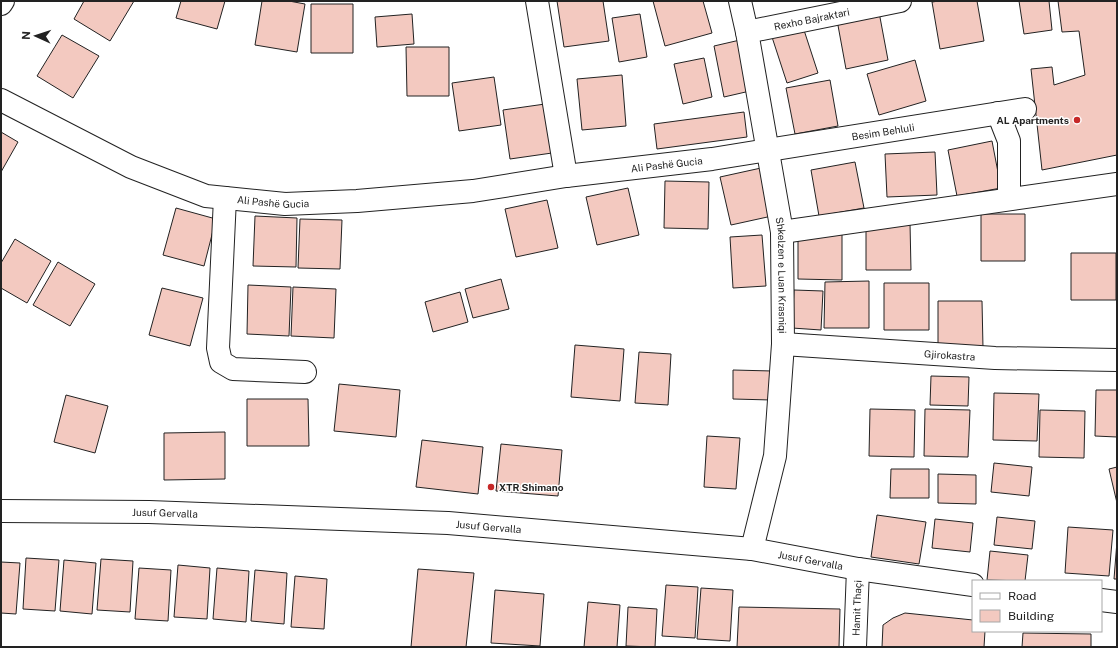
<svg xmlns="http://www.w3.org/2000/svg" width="1118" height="648" font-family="'Public Sans',sans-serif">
<rect width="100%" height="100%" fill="#fff"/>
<path fill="#f3c9c0" stroke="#222" d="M84,1h50l-24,40 -36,-22z
M181,1h44l-8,28 -41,-11z
M262,1h27l16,3 -8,48 -42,-7z
M557,1h46l6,40 -45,6z
M653,1h50l9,32 -47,13z
M939,1h38l7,40 -44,8 -8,-47z
M1019,1h30l3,29 -28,4z
M1058,1h59v154l-75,15 -11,-101 21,-2 2,18 31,-10 -6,-44 -17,1z
M311,4h42v49h-42z
M879,12l9,48 -42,9 -9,-49z
M412,14l2,30 -37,3 -2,-30z
M640,14l7,43 -28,5 -7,-44z
M802,24l16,49 -31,10 -16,-49z
M62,35l37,21 -26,42 -36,-22z
M740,40l10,51 -26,6 -10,-51z
M406,47h43v49h-42z
M704,58l8,39 -29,7 -9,-40z
M915,60l11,41 -47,14 -12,-41z
M622,75l4,51 -44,4 -5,-51z
M494,77l7,48 -42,6 -7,-48z
M830,80l8,46 -43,8 -9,-46z
M545,104l7,49 -42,6 -7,-49z
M744,112l3,25 -90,12 -3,-25z
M1,132l17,10 -17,30z
M992,141l9,47 -44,8 -9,-46z
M935,152l2,43 -50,2 -2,-43z
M855,162l9,46 -45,8 -8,-46z
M761,168l11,48 -41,9 -11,-48z
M665,181l44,1 -1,47 -44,-1z
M628,188l11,47 -42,10 -11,-48z
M547,200l11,48 -42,9 -11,-48z
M176,208l40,11 -12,47 -41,-11z
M981,214h44v47h-44z
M255,216l42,2 -1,49 -43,-1z
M300,219l42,1 -2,49 -42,-1z
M866,223h44l1,47h-45z
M798,233h44v47l-44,-1z
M762,235l4,51 -33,2 -3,-51z
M15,239l36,22 -24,42 -26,-15v-25z
M1071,253h45v47h-45z
M58,262l37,22 -25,42 -37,-21z
M501,279l8,30 -36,9 -8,-29z
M869,281v47h-45l1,-46z
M884,283h45v47h-45z
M248,285l43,2 -2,49 -42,-2z
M293,287l43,2 -2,49 -43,-2z
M162,288l41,10 -13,48 -41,-11z
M794,290l29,1 -2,39 -29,-2z
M460,292l8,30 -35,10 -8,-30z
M938,301h44l1,47h-45z
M575,345l49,4 -4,52 -49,-4z
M639,352l32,2 -3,51 -33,-2z
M733,370l39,1 -1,29 -38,-1z
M931,376l38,1 -1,29 -38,-1z
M339,384l61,6 -4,47 -62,-6z
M1096,390h21v47l-22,-1z
M994,393l45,1 -2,47 -44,-1z
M66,395l42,11 -13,47 -41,-11z
M247,399h61l1,47h-62z
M870,409l45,1 -1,47 -45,-1z
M925,409l45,1 -2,47 -44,-1z
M1040,410l45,1 -1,47 -45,-1z
M225,432v47l-61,1v-47z
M707,436l33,2 -4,51 -32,-2z
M422,440l61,7 -5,47 -62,-7z
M501,444l61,6 -4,46 -62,-5z
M994,463l38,4 -3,29 -38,-4z
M1117,467v36l-8,-34z
M891,469h38v29h-39z
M938,474l38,1v29l-38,-1z
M877,515l49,7 -7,42 -48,-7z
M997,517l38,4 -3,28 -38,-4z
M935,519l38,4 -3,29 -38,-4z
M1068,527l45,3 -4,46 -44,-3z
M1117,541v38h-3z
M990,551l38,4 -3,26 -38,-1z
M26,558l33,2 -4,51 -32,-2z
M101,559l32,2 -3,51 -33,-2z
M64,560l32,3 -4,51 -32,-3z
M1,562l19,1 -4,51 -15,-1z
M178,565l32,3 -3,51 -33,-2z
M139,568l32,2 -3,51 -33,-2z
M217,568l32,3 -3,51 -33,-3z
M418,569l56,4 -8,74h-55z
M255,570l32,3 -3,51 -33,-3z
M295,576l32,3 -3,50 -33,-2z
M666,585l32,2 -3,51 -33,-2z
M701,588l32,2 -3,51 -33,-2z
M495,590l49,4 -4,52 -49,-3z
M588,602l32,3 -3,42h-33z
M628,607l29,2 -2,38 -29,-1z
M739,607l101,2 -1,38h-102z
M905,613l68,7v11h12l-1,16h-102l1,-22 10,-7z
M1023,633l68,1v13h-69z"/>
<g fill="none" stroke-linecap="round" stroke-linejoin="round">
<g stroke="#222" stroke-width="24">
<g id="minor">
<path d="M537,1l29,175"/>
<path id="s1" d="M740,1l7,31 35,200 1,112 -8,112 -23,93"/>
<path d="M1,4l2,-3"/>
<path id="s2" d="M747,32l153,-31"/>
<path id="s3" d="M1,100l130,67 75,29 79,8 72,-3 116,-10 93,-15 146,-17 313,-50"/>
<path d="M998,113l11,28v58"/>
<path d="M225,198l-7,150 3,14 12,7 72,3"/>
<path d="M782,232l335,-48"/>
<path id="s4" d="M783,344l212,14 122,2"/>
<path id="s5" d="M1,511l148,1 299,11 304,26 106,20 115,16"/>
<path d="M1101,600l16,2"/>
<path id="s6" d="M855,647l3,-78"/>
</g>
</g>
<use href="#minor" stroke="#fff" stroke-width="22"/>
</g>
<g fill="#c62828" stroke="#fff" stroke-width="1.5">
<circle cx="1077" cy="120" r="4"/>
<circle cx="491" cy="487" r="4"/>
</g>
<g text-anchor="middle" stroke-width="3" stroke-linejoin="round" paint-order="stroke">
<g font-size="10" fill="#222" stroke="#fff">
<text dy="4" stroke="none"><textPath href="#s2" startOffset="66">Rexho Bajraktari</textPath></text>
<text dy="4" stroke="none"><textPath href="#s3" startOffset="909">Besim Behluli</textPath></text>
<text dy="4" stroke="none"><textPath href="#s3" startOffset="690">Ali Pashë Gucia</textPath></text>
<text dy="4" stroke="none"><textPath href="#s3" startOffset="294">Ali Pashë Gucia</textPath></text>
<text dy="4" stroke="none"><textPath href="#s1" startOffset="278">Shkelzen e Luan Krasniqi</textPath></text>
<text dy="4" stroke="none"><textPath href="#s4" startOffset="167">Gjirokastra</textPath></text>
<text dy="4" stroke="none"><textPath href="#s5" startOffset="164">Jusuf Gervalla</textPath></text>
<text dy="4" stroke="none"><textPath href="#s5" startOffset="488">Jusuf Gervalla</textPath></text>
<text dy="4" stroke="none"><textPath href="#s5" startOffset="812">Jusuf Gervalla</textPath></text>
<text dy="4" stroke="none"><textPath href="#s6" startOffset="39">Hamit Thaçi</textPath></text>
</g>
<g font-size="10" font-weight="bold" fill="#222" stroke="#fff" text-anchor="end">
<text x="1069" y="124">AL Apartments</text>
<text x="499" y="491" text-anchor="start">XTR Shimano</text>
</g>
</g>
<rect width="1118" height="648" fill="none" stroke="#222222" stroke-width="4"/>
<rect x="972" y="580" width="130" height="52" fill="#ffffff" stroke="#a7a7a7"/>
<rect x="980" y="593" width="20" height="6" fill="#ffffff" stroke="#a7a7a7"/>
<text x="1008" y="600" font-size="12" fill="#222222">Road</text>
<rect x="980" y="610" width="20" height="12" fill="#f3c9c0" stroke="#a7a7a7"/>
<text x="1008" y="620" font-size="12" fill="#222222">Building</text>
<g transform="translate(36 36) rotate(273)" stroke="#ffffff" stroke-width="3" paint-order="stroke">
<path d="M0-3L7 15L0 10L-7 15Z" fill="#222222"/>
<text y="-6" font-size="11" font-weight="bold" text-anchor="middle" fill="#222222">N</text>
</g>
</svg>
